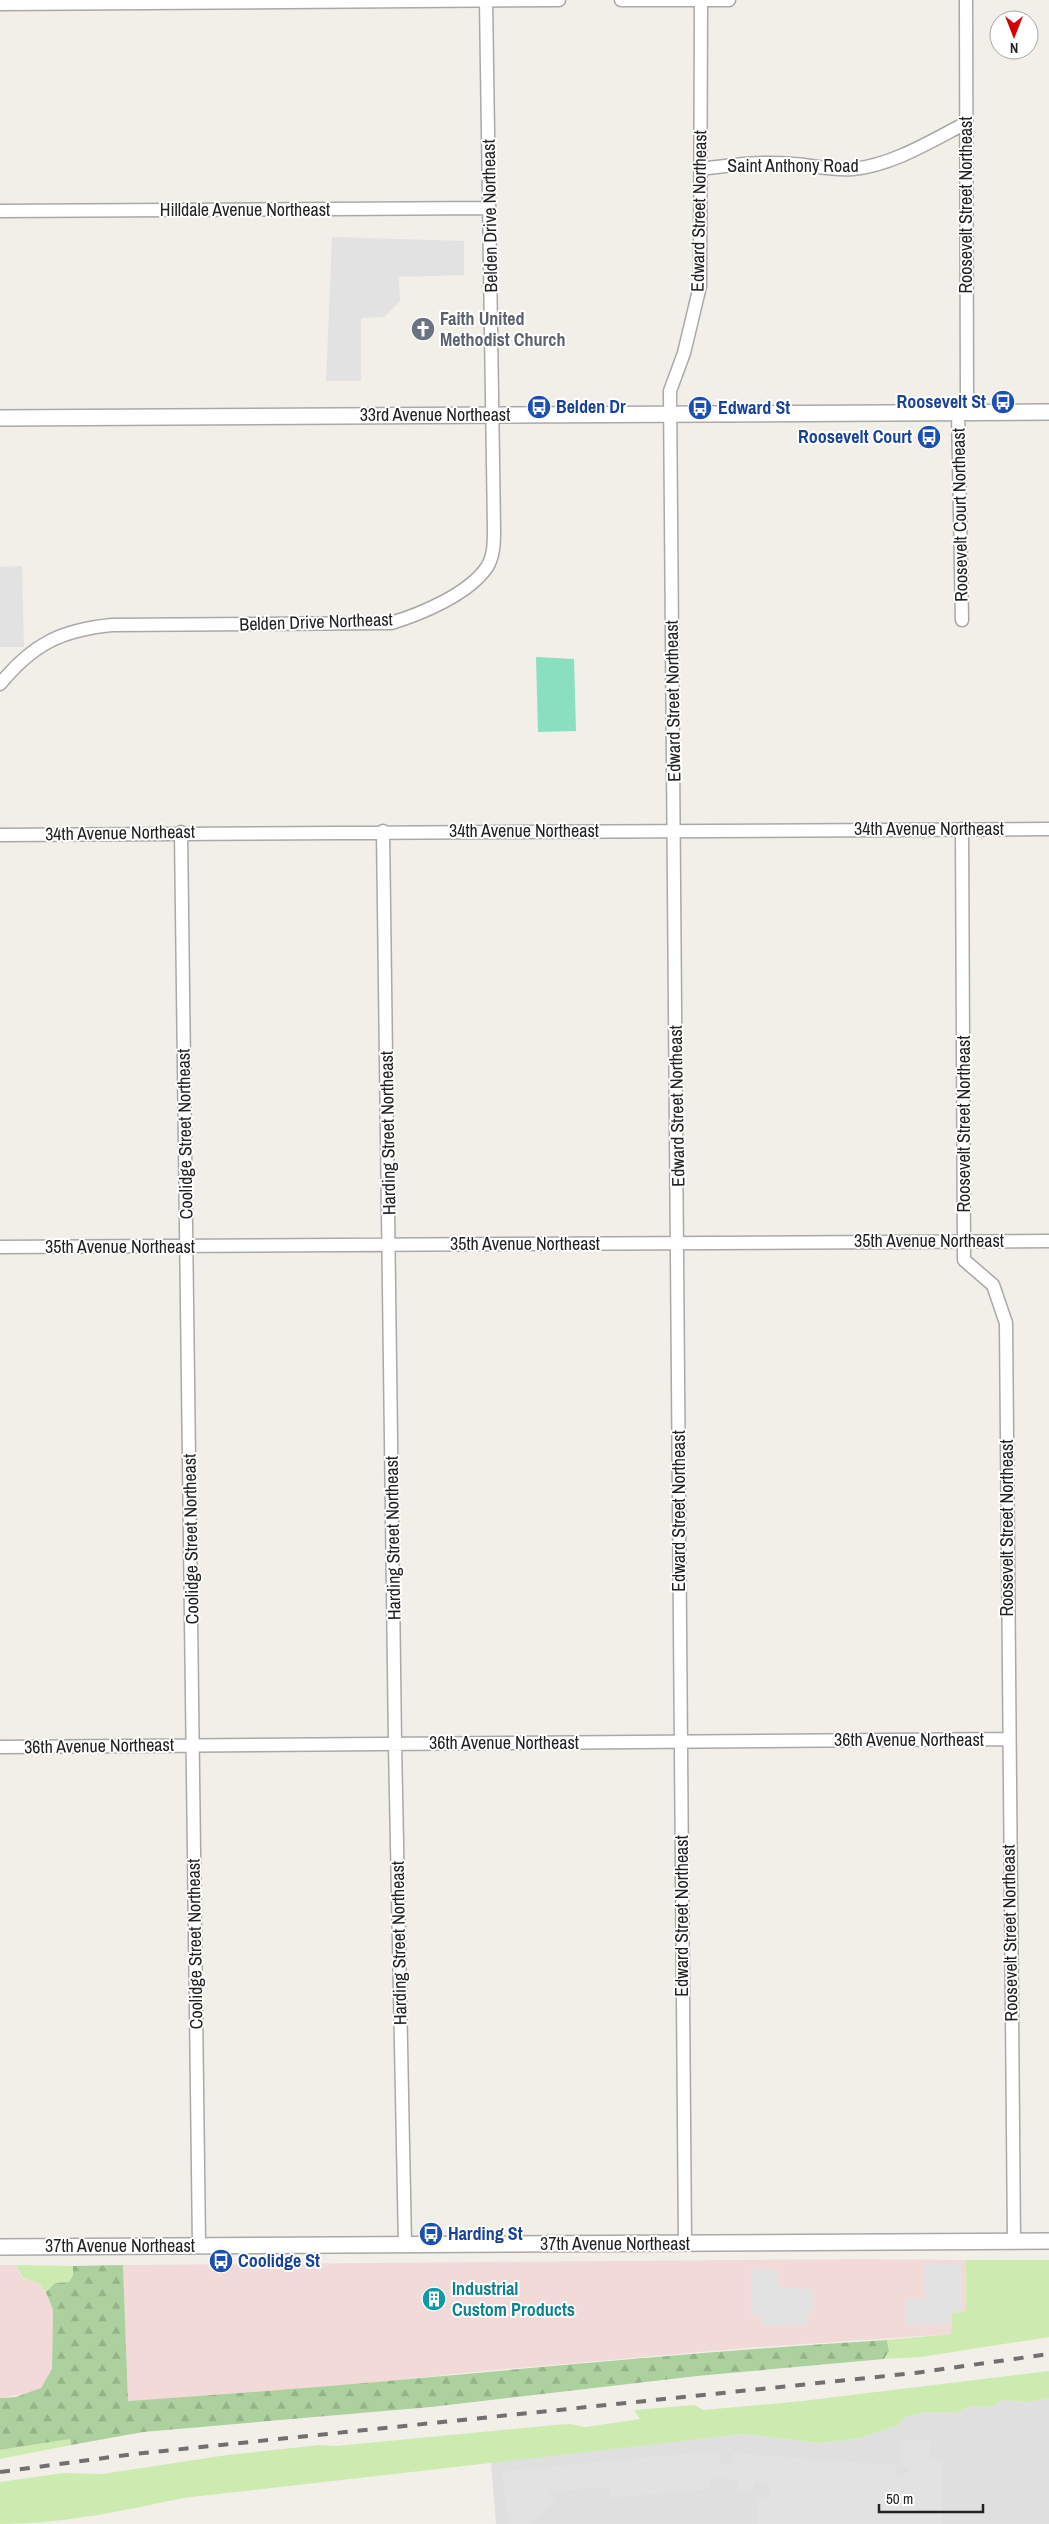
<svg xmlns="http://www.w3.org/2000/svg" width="1049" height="2524" font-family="'Archivo Narrow',sans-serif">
<defs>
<pattern id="forest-firs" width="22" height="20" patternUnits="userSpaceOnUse" patternTransform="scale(1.25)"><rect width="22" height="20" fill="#add19e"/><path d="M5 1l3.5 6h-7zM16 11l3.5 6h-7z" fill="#95b388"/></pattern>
</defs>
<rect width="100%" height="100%" fill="#f2efe9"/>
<path fill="#e0dfdf" d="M1049,2398v126h-553l-5,-62 253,-28 74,9 39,-4 41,-14 7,-8 22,-5 29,1 15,-7 27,-3 5,-3 24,2z"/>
<path fill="#f2dad9" d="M865,2259l101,1v51l-14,2 -1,21 -205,14 -283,25 -147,16 -188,12 -5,-136z
M0,2265h16l6,13 17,6 7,8 7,18 -1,59 -6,13 -5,6 -10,5 -31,5z"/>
<path fill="#cdebb0" d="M966,2260h83v77l-128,20 -37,2c6,-5 5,-12 3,-19l64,-6 1,-21 14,-2z
M16,2265l57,1v8l-4,8 -14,1 -9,9 -7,-8 -16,-6z
M1049,2371v27l-22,4 -24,-2 -13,7 -19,-1 -15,7 -29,-1 -22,5 -7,8 -41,14 -39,4 -74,-9 -561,64c-61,13 -121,26 -183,26v-42l63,-9 39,1 125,-19 93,-10 16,1 219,-21 16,-1 14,3 55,-8 -6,-9 61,-5 8,5 99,-9z
M70,2439l1,6 -71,14v-9z"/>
<path fill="url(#forest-firs)" d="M123,2265l5,136c253,-16 506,-46 759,-61l2,11 -5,8 -187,17 -266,31 -288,25 -72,13 -1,-6 -70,11v-52l16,-1 25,-9 11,-19 1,-59 -7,-18 9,-9 14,-1 4,-7v-9z"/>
<path fill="#88e0be" d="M536,657l38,2 2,72 -38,1z"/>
<path fill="#e2e2e2" d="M332,237l132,4v34l-65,2 1,24 -16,16 -23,1v63h-35z
M22,566l2,81h-24v-80z
M961,2263l1,47 -11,1 -1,14h-44l-1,-25 29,-2 -11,-2 1,-32z
M751,2269l27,1 -1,12 4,6 33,1 -1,24h-6v12l-44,1 -1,-10 -11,-2z
M901,2439l30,2 -2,18h14l-1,65h-184l-1,-26 13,-1 -1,-10 -3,-4 -12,-1 -1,10 -15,-1v-11l-29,-2v11l-99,9 -2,-11 -61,5 8,9 -23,23h-24l-6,-53 202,-19 17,1 -1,11 12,1 1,-12 163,12v12l11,-4 2,-6 -10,-1z"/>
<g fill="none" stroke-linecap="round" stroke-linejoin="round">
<g stroke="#a9a9a9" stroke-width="15">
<path id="minor" d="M621,0h108
M966,0l1,411
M0,4l559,-4
M701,169c31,-4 61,-8 92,-5 20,1 39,7 60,5 40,-4 78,-28 113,-46
M0,211l489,-3
M958,411l4,209
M0,684c33,-40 61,-54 112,-59l279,-2c30,-9 78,-29 96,-56 7,-11 7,-25 7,-38l-8,-528
M962,829l2,431 29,25 13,38 8,919
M383,831l12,913 10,501
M181,832l18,1414
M0,835l1049,-6
M0,1247l1049,-6
M0,1747l1008,-8
M685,2244l-15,-1853 14,-38 16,-67 1,-285"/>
</g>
<g stroke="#a9a9a9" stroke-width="18">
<path id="tertiary" d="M0,418l1049,-6
M0,2247l1049,-6"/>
</g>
<use href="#minor" stroke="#fff" stroke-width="12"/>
<use href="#tertiary" stroke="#fff" stroke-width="15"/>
<path stroke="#707070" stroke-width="4" stroke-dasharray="10 10" stroke-linecap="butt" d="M0,2472l134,-18 781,-81 134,-19"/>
</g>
<defs>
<g id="church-disc" transform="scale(1.25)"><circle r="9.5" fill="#6b7280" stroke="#fff"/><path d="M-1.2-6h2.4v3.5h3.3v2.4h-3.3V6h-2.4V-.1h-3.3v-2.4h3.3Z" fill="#fff"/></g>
<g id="bus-disc" transform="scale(1.25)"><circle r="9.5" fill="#1a4fb4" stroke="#fff"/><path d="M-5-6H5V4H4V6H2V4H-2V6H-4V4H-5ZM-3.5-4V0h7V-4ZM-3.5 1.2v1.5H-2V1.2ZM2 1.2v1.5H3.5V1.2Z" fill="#fff"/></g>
<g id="building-disc" transform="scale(1.25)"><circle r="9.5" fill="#0f9aa8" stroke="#fff"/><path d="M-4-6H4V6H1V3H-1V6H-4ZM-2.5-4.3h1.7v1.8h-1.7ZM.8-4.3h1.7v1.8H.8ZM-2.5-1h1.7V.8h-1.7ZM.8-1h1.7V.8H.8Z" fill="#fff"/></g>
</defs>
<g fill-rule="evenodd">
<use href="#church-disc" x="423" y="329"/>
<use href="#bus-disc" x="1003" y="402"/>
<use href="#bus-disc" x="539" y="407"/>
<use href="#bus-disc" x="700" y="408"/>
<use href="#bus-disc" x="929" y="437"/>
<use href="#bus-disc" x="431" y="2234"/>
<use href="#bus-disc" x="221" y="2261"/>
<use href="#building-disc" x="434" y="2299"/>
</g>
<g text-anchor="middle" stroke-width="4" stroke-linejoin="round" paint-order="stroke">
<g font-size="18" fill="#222" stroke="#fff">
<text x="793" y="172">Saint Anthony Road</text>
<text transform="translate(966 205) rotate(-90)" y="6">Roosevelt Street Northeast</text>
<text x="245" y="216">Hilldale Avenue Northeast</text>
<text transform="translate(699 211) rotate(-89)" y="6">Edward Street Northeast</text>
<text transform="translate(490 216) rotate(-91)" y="6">Belden Drive Northeast</text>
<text x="435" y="421">33rd Avenue Northeast</text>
<text transform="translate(960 515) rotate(-91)" y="6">Roosevelt Court Northeast</text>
<text transform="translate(316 622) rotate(-2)" y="6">Belden Drive Northeast</text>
<text transform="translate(673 701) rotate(-91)" y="6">Edward Street Northeast</text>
<text x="929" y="835">34th Avenue Northeast</text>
<text x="524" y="837">34th Avenue Northeast</text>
<text transform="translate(120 833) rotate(-1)" y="6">34th Avenue Northeast</text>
<text transform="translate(677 1106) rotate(-91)" y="6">Edward Street Northeast</text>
<text transform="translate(964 1124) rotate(-90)" y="6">Roosevelt Street Northeast</text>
<text transform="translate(388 1133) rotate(-91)" y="6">Harding Street Northeast</text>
<text transform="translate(185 1134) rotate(-91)" y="6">Coolidge Street Northeast</text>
<text x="929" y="1247">35th Avenue Northeast</text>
<text x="525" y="1250">35th Avenue Northeast</text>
<text x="120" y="1253">35th Avenue Northeast</text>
<text transform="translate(679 1511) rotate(-90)" y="6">Edward Street Northeast</text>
<text transform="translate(1007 1528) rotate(-90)" y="6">Roosevelt Street Northeast</text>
<text transform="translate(393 1538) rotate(-91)" y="6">Harding Street Northeast</text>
<text transform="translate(191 1539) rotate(-91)" y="6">Coolidge Street Northeast</text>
<text x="909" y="1746">36th Avenue Northeast</text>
<text x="504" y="1749">36th Avenue Northeast</text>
<text transform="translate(99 1746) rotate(-1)" y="6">36th Avenue Northeast</text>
<text transform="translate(682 1916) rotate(-90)" y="6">Edward Street Northeast</text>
<text transform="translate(1010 1933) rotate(-91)" y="6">Roosevelt Street Northeast</text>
<text transform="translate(399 1943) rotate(-91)" y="6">Harding Street Northeast</text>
<text transform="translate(195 1944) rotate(-91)" y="6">Coolidge Street Northeast</text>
<text x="615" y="2250">37th Avenue Northeast</text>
<text x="120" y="2252">37th Avenue Northeast</text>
</g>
<g font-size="18" font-weight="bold" fill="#5b616d" stroke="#fff" text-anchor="start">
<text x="440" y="325">Faith United<tspan x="440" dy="21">Methodist Church</tspan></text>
</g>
<g font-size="18" font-weight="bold" fill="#164399" stroke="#fff" text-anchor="start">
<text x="986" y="408" text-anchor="end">Roosevelt St</text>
<text x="556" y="413">Belden Dr</text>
<text x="718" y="414">Edward St</text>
<text x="912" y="443" text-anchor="end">Roosevelt Court</text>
<text x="448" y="2240">Harding St</text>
<text x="238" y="2267">Coolidge St</text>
</g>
<g font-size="18" font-weight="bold" fill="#0d838f" stroke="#fff" text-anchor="start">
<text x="452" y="2295">Industrial<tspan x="452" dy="21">Custom Products</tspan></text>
</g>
</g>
<g transform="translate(1014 35) rotate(180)"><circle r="24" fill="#ffffff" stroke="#a7a7a7"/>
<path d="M0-4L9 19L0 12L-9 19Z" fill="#d40000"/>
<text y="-8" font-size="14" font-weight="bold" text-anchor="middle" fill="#222222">N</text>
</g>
<path d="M879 2504v8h104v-8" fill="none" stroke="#222222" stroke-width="2.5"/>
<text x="886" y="2504" font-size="15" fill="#222222" stroke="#ffffff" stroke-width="4" paint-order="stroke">50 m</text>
</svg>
